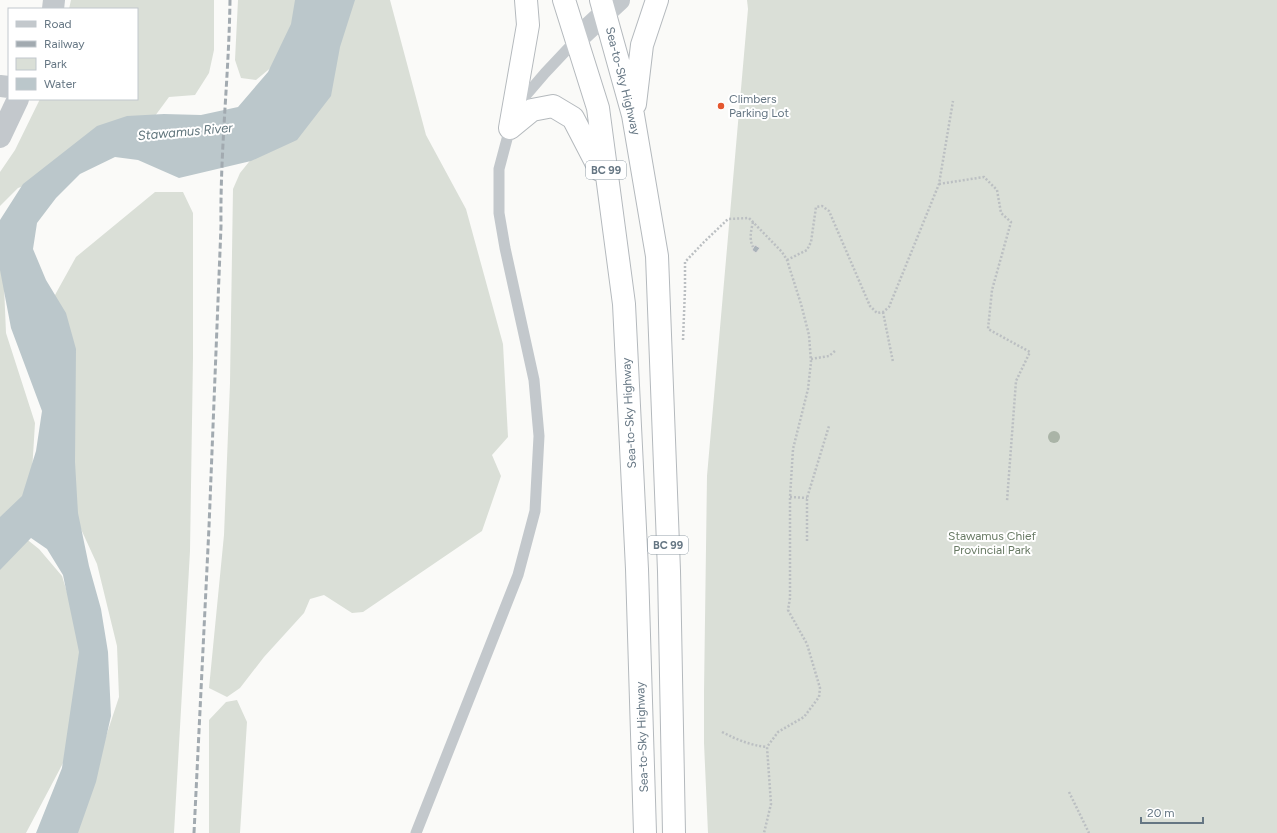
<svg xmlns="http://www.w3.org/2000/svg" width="1277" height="833" font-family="Figtree,sans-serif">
<rect width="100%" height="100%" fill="#fafaf8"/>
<path fill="#dadfd7" d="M71,0h143v50l-5,23 -14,22 -26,2 -17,23 -109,59 -25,9 -18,18v-34l15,-22 25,-51h97v-90h-68z
M238,0h69l-22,56 -29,24 -15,-2 -6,-18z
M343,0h47l36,135 40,74 37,135 5,93 -16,18 9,21 -19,55 -119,81 -11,1 -28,-18 -14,4 -6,14 -40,44 -24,31 -13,9 -18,-9 15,-153 6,-152 3,-194 7,-16 22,-27z
M747,0h530v833h-569l-4,-90v-51l3,-216 41,-467z
M155,192h28l10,21v144l-3,194 -16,282h-100l45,-136 -2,-51 -20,-82 -28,-61 -19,-199 26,-47z
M0,233l2,5 4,95 29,90 -5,81 -30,23z
M24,537l15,12 23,27 24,77 -15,95 -45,85h-26v-290z
M237,700l10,22 -7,111h-31v-113l17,-18z"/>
<path fill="#bbc7cb" d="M295,0h60l-15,47 -9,49 -34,44 -46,21 -72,17 -41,-18 -23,-3 -35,17 -24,24 -19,25 -4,26 13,31 20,33 10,36 -1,113 3,51 11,53 12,43 7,43 3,64 -15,66 -18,51h-42l26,-65 17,-116 -16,-77 -16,-26 -16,-11 -31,32v-53l22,-21 14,-45 6,-40 -31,-83 -11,-58v-50l23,-36 74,-58 30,-10 37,-2 37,1 37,-8 30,-35 23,-48z"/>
<path fill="#aab3b9" stroke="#dcdcda" d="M755,245l5,3 -4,5 -4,-3z"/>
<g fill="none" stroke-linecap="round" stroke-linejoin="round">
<g stroke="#b4b9bd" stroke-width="24">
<path id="highway" d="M564,0l34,108 26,196 13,265 8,264
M601,0l32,115 24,141 12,315 5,262
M635,104l7,-59 15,-45
M510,128l22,-18 21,-4 20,12 27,52
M510,128l18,-103 -2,-25"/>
</g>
<path stroke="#bbbfc2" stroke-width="2.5" stroke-dasharray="2 2" stroke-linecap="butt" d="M939,184l45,-7 13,13 4,23 10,9 -19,68 -4,39 42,23 -14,29 -9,120
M753,222c-2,9 -4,17 0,25
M787,260l20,-10 4,-8 5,-35 6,-1 7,5 41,95 7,7 6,-1 6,-5 50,-123 14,-83
M883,312l10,50
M683,340l2,-51v-27l19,-20 24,-23 21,-1 33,34 5,8 14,44 8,31 2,27 -3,27 -15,60 -3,48v101l-2,12 19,34 13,44 -1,9 -15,20 -26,15 -11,15 4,57 -7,29
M811,359l18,-3 6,-5
M790,497l17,1
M807,541v-43l22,-72
M722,732c16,8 27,13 45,15
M1069,792l20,41"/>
<path stroke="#c3c8cc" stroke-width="11" d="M519,106l2,-5 24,-28 32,-34
M416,833l102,-258 17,-64 4,-75 -5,-56 -29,-132 -6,-35v-44l12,-45"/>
<path stroke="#c3c8cc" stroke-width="22" d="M53,9l1,-9
M577,39l42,-39
M0,86l9,1
M0,137l18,-38"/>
<use href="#highway" stroke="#fff" stroke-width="22"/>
<path stroke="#a2aab0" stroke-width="3" stroke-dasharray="6 3" stroke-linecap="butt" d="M194,833l15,-306 12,-301c-1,-76 8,-151 9,-226"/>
</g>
<circle fill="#aab4a7" cx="1054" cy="437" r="6"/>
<circle fill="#e4572e" stroke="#fff" stroke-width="1.5" cx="721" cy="106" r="4"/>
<g text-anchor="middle" stroke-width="4" stroke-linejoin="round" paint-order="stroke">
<g fill="#fff" stroke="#939fa8" stroke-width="1">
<rect x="586" y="161" width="40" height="18" rx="3"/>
<rect x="648" y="536" width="40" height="18" rx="3"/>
</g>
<g font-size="11" font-weight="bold" fill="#657683">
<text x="606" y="174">BC 99</text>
<text x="668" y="549">BC 99</text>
</g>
<g font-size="12" fill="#657683" stroke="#fff">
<text transform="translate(623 81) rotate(76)" y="4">Sea-to-Sky Highway</text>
<text transform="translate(629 413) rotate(-93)" y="4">Sea-to-Sky Highway</text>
<text transform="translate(642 737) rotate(-92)" y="4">Sea-to-Sky Highway</text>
</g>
<g font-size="12" fill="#657683" stroke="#fff" text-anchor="start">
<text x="729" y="103">Climbers<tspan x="729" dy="14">Parking Lot</tspan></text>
</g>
<g font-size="12" fill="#687a64" stroke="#fff">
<text x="992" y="540">Stawamus Chief<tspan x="992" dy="14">Provincial Park</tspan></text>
</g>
<g font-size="13" font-style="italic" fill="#60757c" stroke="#fff">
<text transform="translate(185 131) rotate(-5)" y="5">Stawamus River</text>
</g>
</g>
<rect x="8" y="8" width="130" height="92" fill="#ffffff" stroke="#c1c8cd"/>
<rect x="16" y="21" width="20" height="6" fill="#c3c8cc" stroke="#c1c8cd"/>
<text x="44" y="28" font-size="12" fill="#657683">Road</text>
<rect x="16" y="41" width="20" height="6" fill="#a2aab0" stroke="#c1c8cd"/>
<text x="44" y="48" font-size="12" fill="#657683">Railway</text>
<rect x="16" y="58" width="20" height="12" fill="#dadfd7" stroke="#c1c8cd"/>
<text x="44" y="68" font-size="12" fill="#657683">Park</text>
<rect x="16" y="78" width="20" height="12" fill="#bbc7cb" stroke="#c1c8cd"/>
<text x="44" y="88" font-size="12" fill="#657683">Water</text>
<path d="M1141 817v6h62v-6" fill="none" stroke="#657683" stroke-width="2"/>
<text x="1147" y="817" font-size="12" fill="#657683" stroke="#ffffff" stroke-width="3" paint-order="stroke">20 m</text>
</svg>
